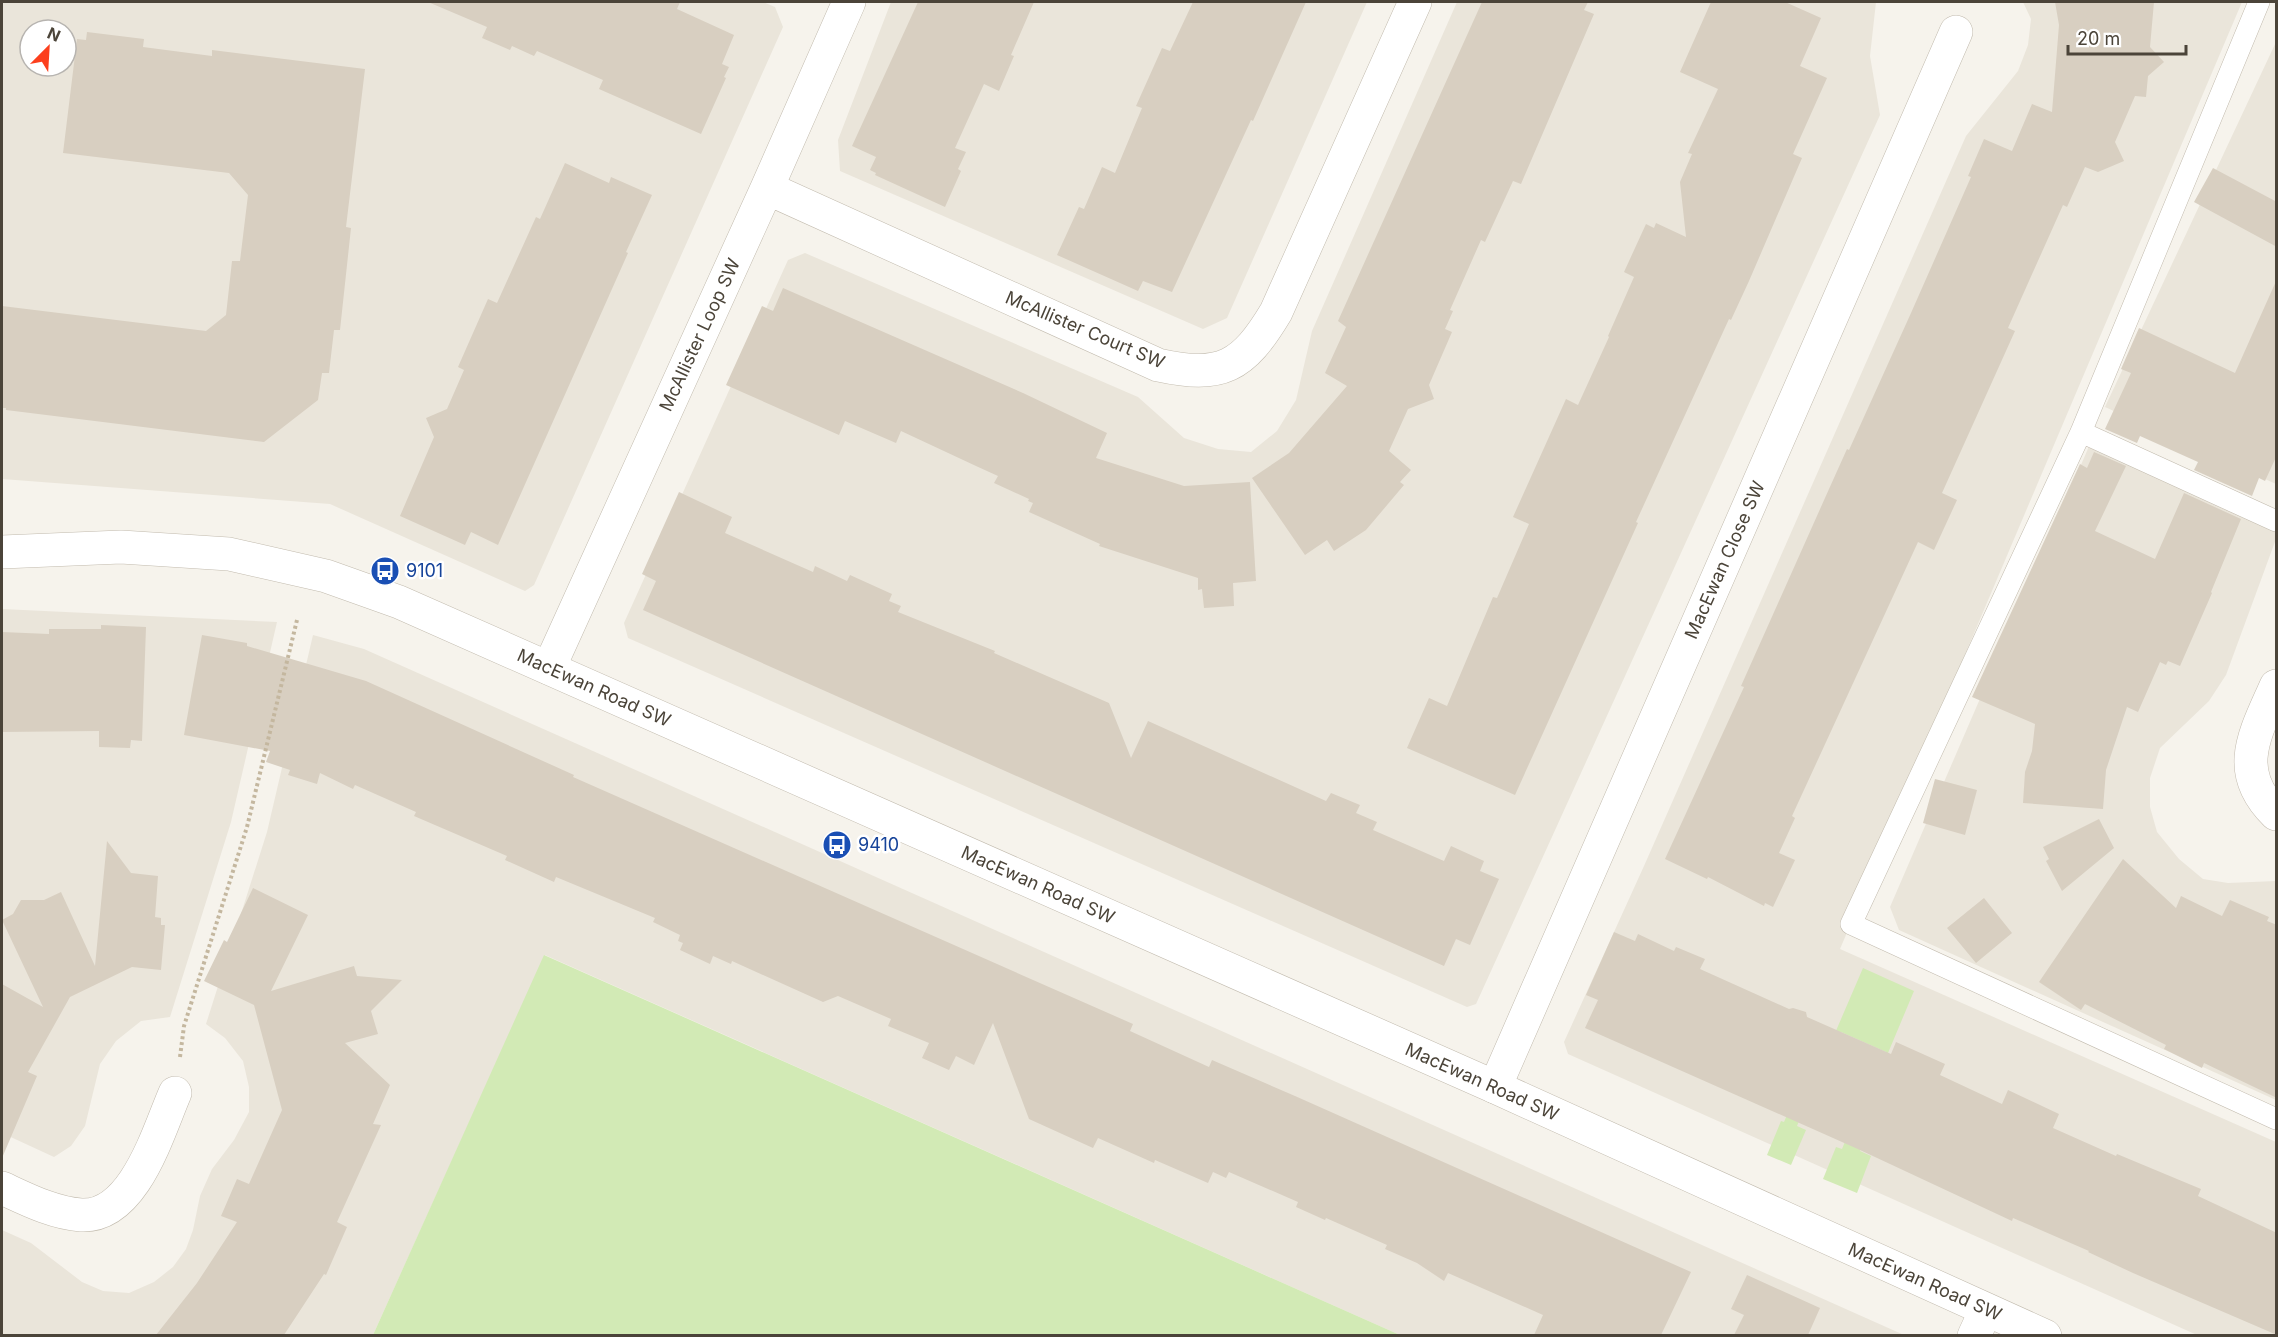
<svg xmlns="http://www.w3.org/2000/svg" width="2278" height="1337" font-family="Inter,sans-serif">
<rect width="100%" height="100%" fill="#f6f3ec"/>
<path fill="#eae5da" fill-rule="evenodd" d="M2,2h761l12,5 8,20 -249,558 -9,6 -195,-87 -328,-25zM30,30h36v36h-36z
M891,2h476l-140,316 -24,11 -363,-158 -2,-31z
M1457,2h419l-6,54 10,59 -404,889 -9,3 -839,-369 -4,-15 164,-363 17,-7 333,144 46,41 34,11 33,3 26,-21 19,-31 16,-69z
M2023,2h219l-402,947 436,193v193h-79l-629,-281 -4,-12 80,-176 322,-730 52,-65 10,-26 3,-26z
M2276,42v442l-171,-77z
M2090,444l186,83v12l-50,136 -17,26 -49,47 -10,30v29l7,25 22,27 24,20 25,4 48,-2v219l-377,-170 -9,-23z
M2,609l275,13 -46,200 -61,195 -29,4 -25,20 -16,23 -15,62 -14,20 -17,11 -52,-24z
M313,635l51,14 1540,686h-504l-855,-380 -172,380h-371v-105l29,13 51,39 21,9 26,2 25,-11 19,-15 13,-18 7,-19 7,-34 12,-27 22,-29 15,-28v-25l-6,-26 -18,-23 -19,-14 61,-192z"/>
<path fill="#d2eab5" d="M544,955l856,380h-1027z
M1863,968l51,23 -31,74 3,-13 -45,-20 -12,15z
M1802,1079l2,30 -7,17 9,4 -15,35 -24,-10 14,-34 3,1z
M1855,1117l18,5 -13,29 11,5 -14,37 -34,-14 13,-32 6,2z"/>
<path fill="#d8cfc1" d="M428,2h252l-3,7 57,26 -12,29 7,3 -5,10 2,1 -25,56 -102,-45 4,-9 -66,-29 -3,5 -22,-10 -2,4 -28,-12 5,-11z
M918,2h116l-23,53 3,1 -15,35 -15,-7 -29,64 11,4 -8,17 3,2 -16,36 -70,-32 1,-2 -6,-3 6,-13 -24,-11z
M1193,2h113l-53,119 -2,-1 -79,172 -29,-11 -5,10 -81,-36 22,-48 5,2 18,-42 13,6 27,-65 -6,-2 26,-58 8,3z
M1482,2h106l-4,8 10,4 -73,170 -8,-3 -28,61 -4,-2 -31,70 3,1 -8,18 7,3 -23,53 5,14 -26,10 -19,42 22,19 -11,12 4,3 -38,45 -32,21 -7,-11 -22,15 -53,-77 37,-25 58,-67 -22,-13 21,-46 -8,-6z
M1711,2h74l36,16 -21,48 27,12 -34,76 9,4 -53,123 -18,39 -2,-1 -93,203 2,1 -123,272 -108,-47 22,-50 18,8 46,-109 4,1 32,-74 -16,-7 53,-118 12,6 31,-68 -1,-1 26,-59 -10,-5 22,-48 8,4 2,-5 30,14 -6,-55 12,-28 -4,-1 30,-64 -38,-17z
M2055,2h99l-4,45 14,15 -16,14 -2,21 -11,-1 -20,46 9,19 -26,11 -13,-5 -18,40 -4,-2 -55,123 7,3 -73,162 15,7 -23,50 -16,-8 -126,274 3,2 -16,35 16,7 -22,47 -8,-4 -1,3 -56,-29 -1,2 -42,-20 79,-172 -3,-1 88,-197 18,-40 2,1 62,-137 60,-136 -3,-1 16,-37 28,12 20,-47 20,8 7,-87z
M87,32l57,7 -1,8 69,9v-6l153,19 -19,158 5,1 -11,102h-6l-5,43h-7l-4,27 -54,42 -258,-32v-2h-4v-102l204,25 20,-16 6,-54h8l8,-66 -19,-22 -166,-20 14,-114 9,1z
M565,163l44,20 2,-6 41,18 -26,57 2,1 -130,292 -27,-13 -6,13 -65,-29 34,-79 -8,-19 21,-9 17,-39 -6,-3 30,-68 9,4 39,-86 4,2z
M2213,168l64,34v45l-83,-45z
M2277,279v176l-12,26 -6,-3 -7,18 -58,-26 4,-8 -58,-26 -3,7 -32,-14 26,-56 -10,-4 18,-41 96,45z
M783,288l240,105 84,40 -11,25 88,28 66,-4 6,99 -23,2 1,23 -30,2 -2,-19 -4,1v-12l-99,-32 1,-2 -71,-32 4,-9 -5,-2 1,-2 -35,-16 4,-7 -22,-10 -75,-35 -5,12 -51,-22 -6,14 -113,-50 36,-79 11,5z
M2094,452l32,14 -31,65 60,28 29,-66 57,26 -30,73 1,1 -32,73 -12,-5 -2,4 -6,-3 -22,50 -11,-5 -21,63 -3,39 -80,-6 2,-31 7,-21 3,-27 -63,-27 108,-233 7,4z
M679,492l53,25 -7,16 88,39 2,-6 32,15 3,-6 42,19 -3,7 12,5 -3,6 97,39 -1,2 115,50 22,55 17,-37 178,80 5,-8 29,12 -4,8 21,9 -4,8 71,31 7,-15 33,15 -4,10 19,8 -29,66 -14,-6 -12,27 -801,-356 13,-29 -14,-7z
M101,625l45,2 -4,114 -11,-1 -1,8 -31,-1v-16l-97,1v-100l47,2v-5h52z
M202,635l45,8v3l119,35 208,94 -1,2 560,247 -3,7 79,36 3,-7 83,36 396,176 -30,63h-127l9,-20 -95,-42 -4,8 -27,-18 -32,-14 2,-4 -61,-27 -1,2 -29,-13 2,-5 -69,-30 -3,6 -13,-6 -5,11 -53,-23 -1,3 -56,-25 -5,10 -64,-29 -36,-96 -19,42 -18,-9 -7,14 -27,-12 7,-15 -41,-17 3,-7 -53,-23 -15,6 -91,-41 -1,3 -18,-8 -3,8 -30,-14 3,-7 -5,-2 2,-6 -27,-13 2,-4 -99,-41 -2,5 -49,-22 2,-4 -93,-40 2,-4 -61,-27 -2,4 -33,-16 -3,11 -29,-9 2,-5 -24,-8 4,-11 -86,-16z
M1935,779l42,11 -12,45 -42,-12z
M2099,819l15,29 -52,43 -16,-30 3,-2 -6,-12z
M107,841l24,32 27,3 -3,41 6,1v7h4l-4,45 -29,-3 -62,30 -42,75 9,4 -35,82v-174l41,23 -41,-87 11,-6 8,-14h23l17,-8 34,74z
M2123,859l53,49 5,-12 41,20 8,-16 39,17 -2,4 10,4v173l-73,-35 -2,5 -38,-19 2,-4 -81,-41 -4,6 -42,-28z
M253,888l55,27 -37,76 83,-25 3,10 45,4 -31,31 7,23 -33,9 45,42 -17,39 8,1 -44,97 10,5 -21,48 -2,-1 -40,61h-128l41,-52 40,-61 -16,-6 16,-37 12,5 33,-74 -28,-105 -50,-24 20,-41 3,2z
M1984,898l28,35 -36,30 -29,-35z
M1614,932l21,9 3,-7 36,17 2,-4 29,12 -5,10 89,40 4,-1 13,4 1,5 84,37 5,-12 49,22 -5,11 62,29 6,-14 51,24 -6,14 63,28 1,-2 84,35 -3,7 79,37v102l-144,-62 -45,-21 1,-1 -76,-33 -1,3 -152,-71 -275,-122 13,-28 -12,-5z
M1747,1275l73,33 -12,27h-74l10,-20 -13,-6z"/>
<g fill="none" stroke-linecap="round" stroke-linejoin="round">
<g stroke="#c2bbae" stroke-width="22">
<path id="service" d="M2259,2l-178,430 -230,492 425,195
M2081,432l195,89"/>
</g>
<g stroke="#c2bbae" stroke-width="34">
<path id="minor" d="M767,188l391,177c64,14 85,2 118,-53l139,-310
M549,668l218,-480 82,-186
M2276,686c-21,48 -44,85 0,128
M1495,1087l461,-1055
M2,1188c24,11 51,25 79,27 53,3 77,-83 94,-122
M1974,1336l12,-26"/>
</g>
<g stroke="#c2bbae" stroke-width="34">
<path id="tertiary" d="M2,552l119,-5 108,7 97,22 73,26 1096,485 550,249"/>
</g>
<path stroke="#c4b79f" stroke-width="4" stroke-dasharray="3 3" stroke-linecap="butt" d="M180,1057l4,-31 63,-199 50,-207"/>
<use href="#service" stroke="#fff" stroke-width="21"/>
<use href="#minor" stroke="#fff" stroke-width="33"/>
<use href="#tertiary" stroke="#fff" stroke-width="33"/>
</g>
<defs>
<g id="bus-disc" transform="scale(1.5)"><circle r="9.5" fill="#1a4fb4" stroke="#fff"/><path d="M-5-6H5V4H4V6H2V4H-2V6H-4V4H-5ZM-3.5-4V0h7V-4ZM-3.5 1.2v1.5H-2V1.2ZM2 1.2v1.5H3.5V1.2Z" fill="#fff"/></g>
</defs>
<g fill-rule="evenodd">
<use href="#bus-disc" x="385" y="571"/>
<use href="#bus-disc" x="837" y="845"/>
</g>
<g text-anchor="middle" stroke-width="5" stroke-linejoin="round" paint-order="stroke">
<g font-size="18" fill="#4b4439" stroke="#fff">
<text transform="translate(1085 330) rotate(23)" y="6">McAllister Court SW</text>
<text transform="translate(700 335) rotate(-65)" y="6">McAllister Loop SW</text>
<text transform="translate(1725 560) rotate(-66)" y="6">MacEwan Close SW</text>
<text transform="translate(594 688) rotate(24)" y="6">MacEwan Road SW</text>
<text transform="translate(1038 885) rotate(24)" y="6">MacEwan Road SW</text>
<text transform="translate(1482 1082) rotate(24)" y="6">MacEwan Road SW</text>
<text transform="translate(1925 1282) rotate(24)" y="6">MacEwan Road SW</text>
</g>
<g font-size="18" fill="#164399" stroke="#fff" text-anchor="start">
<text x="406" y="577">9101</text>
<text x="858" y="851">9410</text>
</g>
</g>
<rect width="2278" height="1337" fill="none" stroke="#4b4439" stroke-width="6"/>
<g transform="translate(48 48) rotate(24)"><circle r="28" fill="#ffffff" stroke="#b7b4b0" stroke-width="1.5"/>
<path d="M0-4.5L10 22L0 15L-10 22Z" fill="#fc3f1d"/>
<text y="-9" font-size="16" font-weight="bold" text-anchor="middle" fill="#4b4439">N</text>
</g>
<path d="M2068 45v9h118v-9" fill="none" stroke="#4b4439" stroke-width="3"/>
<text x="2077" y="45" font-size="18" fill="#4b4439" stroke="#ffffff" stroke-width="4.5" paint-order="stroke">20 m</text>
</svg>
